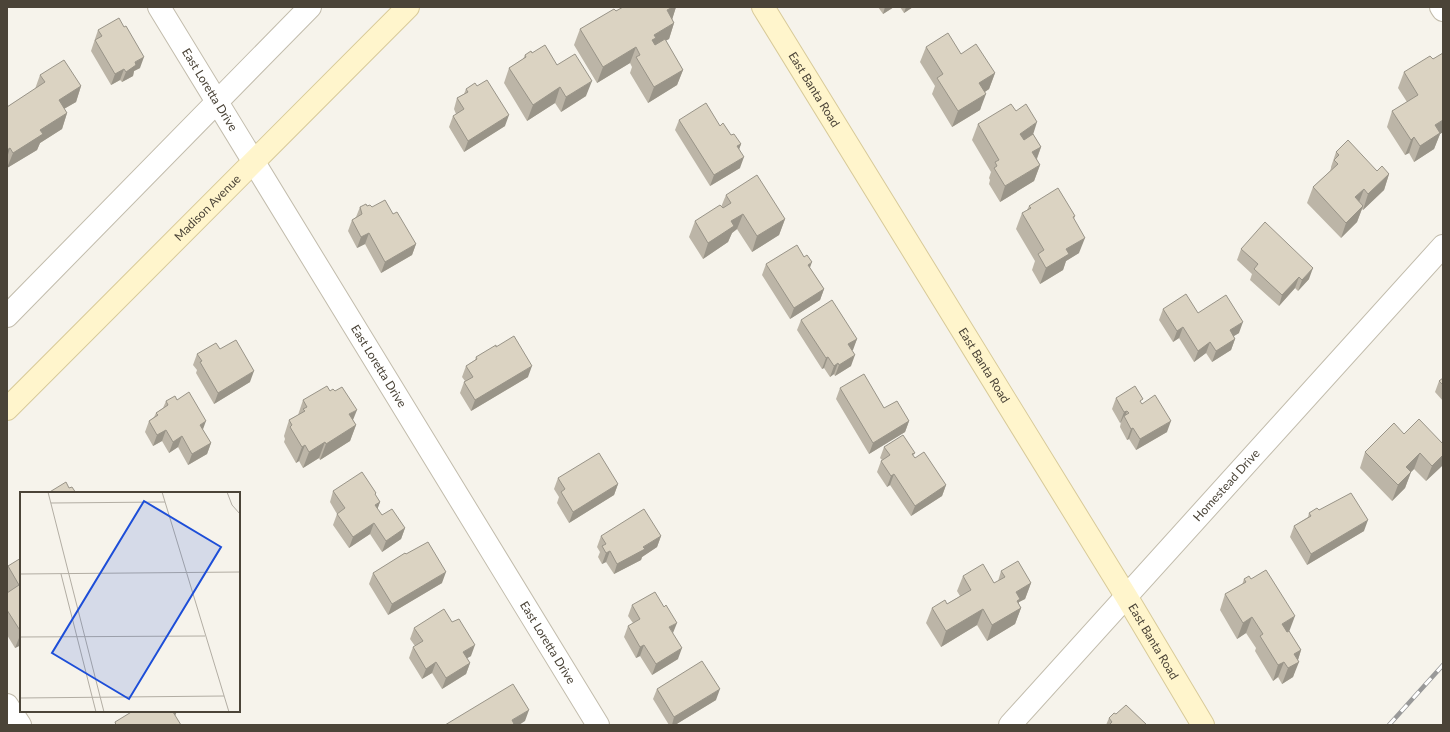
<svg xmlns="http://www.w3.org/2000/svg" width="1450" height="732" font-family="Lato,sans-serif">
<rect width="100%" height="100%" fill="#f6f3eb"/>
<g fill="none" stroke-linecap="round" stroke-linejoin="round">
<g stroke="#c2bcac" stroke-width="24">
<g id="street">
<path id="s1" d="M159,7l439,718"/>
<path d="M1441,7l2,3"/>
<path d="M7,316l303,-309"/>
<path d="M7,705l13,20"/>
<path id="s2" d="M1010,725l433,-479"/>
</g>
</g>
<g stroke="#d8ca99" stroke-width="24">
<g id="secondary">
<path id="s3" d="M763,7l363,589 77,129"/>
<path id="s4" d="M7,409l401,-402"/>
</g>
</g>
<use href="#street" stroke="#fff" stroke-width="22"/>
<use href="#secondary" stroke="#fff5cc" stroke-width="22"/>
<g stroke="#999" stroke-width="4.5">
<path id="rail" d="M1389,725l54,-60"/>
</g>
<use href="#rail" stroke="#fff" stroke-width="3" stroke-dasharray="9" stroke-linecap="butt"/>
</g>
<path fill="#bcb5a7" d="M676,7l-4,12 2,4 -5,16 -4,1 18,30 -6,15 -29,18 -18,-30 2,-6 -2,-4 -33,20 -23,-38 6,-16 36,-18z
M878,7h16l-11,7z
M900,7h13l-9,6z
M98,30l42,38 -6,3 -1,5 -11,6 -2,-2 -9,5 -20,-34z
M926,47l35,7 34,19 -6,16 -4,3 -5,18 -28,17 -20,-33 3,-8 -15,-24z
M532,53l25,12 29,31 -25,16 -6,-9 -28,18 -23,-38 5,-15 14,-9 2,-4z
M1443,53v79l-3,2 -6,15 -20,13 -5,-9 -4,2 -18,-28 5,-16 15,-9 -9,-14 6,-16 29,-13z
M40,75l41,11 -5,16 -12,7 3,4 -5,16 -22,14 -3,7 -30,18v-61l28,-18z
M466,89l39,37 -41,26 -15,-25 4,-11 3,-2 -2,-5 3,-11 7,-4z
M1016,111l17,23 8,13 -4,12 3,6 -6,16 -34,21 -11,-18 1,-4 -1,-2 2,-6 -19,-32 6,-16z
M679,120l41,6 21,18 -2,5 1,19 -30,18 -35,-56z
M1336,152l41,19 12,3 -5,16 -21,20 -1,-1 -5,13 -16,16 -34,-35 6,-16 17,-16 1,-3v-1z
M726,195l59,24 -6,16 -27,17 -15,-23 -5,4 -4,9 -25,17 -14,-22 6,-16 26,-14z
M367,206l26,8 23,30 -4,11 -31,18 -16,-29 -8,4 -9,-17 4,-11 4,-3 4,-10z
M1029,206l46,10 -1,3 5,34 -13,8 -3,9 -23,14 -8,-14 3,-9 -19,-32 6,-16 5,-3z
M1241,249l68,30 -11,12 -3,-3 -16,18 -29,-26 2,-6 -15,-14z
M766,264l44,4 14,21 -4,11 -30,19 -28,-44z
M1163,309l35,4 41,20 -6,3 2,3 -4,11 -19,12 -6,-9 -12,9 -15,-24 -6,4 -14,-22z
M801,320l56,19 -5,11 -1,16 -16,10 -1,-2 -4,3 -6,-9 -2,1 -25,-39z
M496,347l32,30 -57,34 -11,-18 4,-11 1,-1 -3,-4 4,-11 9,-6 1,-3z
M197,354l53,28 -36,22 -18,-31 1,-3 -4,-5z
M1443,378v23l-8,-9 4,-11z
M840,388l44,20 25,13 -4,11 -36,22 -33,-55z
M330,391l23,29 3,5 -6,16 -30,19 -1,-2 -16,10 -4,-7 -3,2 -12,-21 1,-3 -1,-3 5,-16 9,-5 5,-15z
M1116,398l25,6 26,28 -31,18 -7,-11 -2,1 -7,-13 1,-5 -1,1 -8,-14z
M177,400l26,30 8,13 -4,11 -19,11 -10,-18 -9,6 -7,-12 -9,5 -8,-14 4,-11 5,-4 2,-4 7,-5 3,-7z
M1404,434l39,31 -17,16 -12,-12 -3,3 -6,16 -13,13 -32,-33 5,-16z
M884,447l31,6 -2,3 2,2 31,27 -4,11 -31,20 -21,-31 -3,2 -10,-15 4,-11 1,-1 -2,-2z
M558,478l60,6 -4,11 -45,28 -12,-20 2,-6 -5,-8z
M333,491l42,4 5,7 -3,7 5,6 23,13 -4,11 -19,13 -12,-18 -21,14 -16,-23 4,-11 -7,-12z
M1309,513l55,18 -57,34 -17,-28 4,-11 14,-9z
M601,536h60l-4,11 -15,10 -1,3 -27,14 -8,-12 -4,2 -4,-7 2,-5 -3,-5z
M406,554l36,29 -54,32 -19,-31 4,-11z
M21,558v87l-6,3 -8,-13v-42l1,-1 -1,-1v-23l1,-2z
M1001,571l30,12 -6,16 -6,3v2l2,4 -6,16 -28,17 -10,-16 -36,22 -15,-24 6,-15 15,-4 13,-8 -3,-5 6,-15 31,7 4,-2z
M1244,579l45,52 12,19 -3,10 -5,17 -11,7 -4,-7 -5,4 -18,-30 1,-3 -10,-15 -9,6 -17,-29 5,-16 17,-9z
M632,605l41,28 5,26 -26,16 -12,-19 -4,2 -12,-21 4,-11 5,-3 -5,-7z
M414,628l57,28 -4,2 3,5 -4,11 -24,15 -10,-16 -10,6 -13,-21 4,-11 2,-1 -5,-7z
M657,689l59,11 -41,25h-6l-16,-26z
M1116,714l31,11h-41l3,-7z"/>
<path fill="#999488" d="M673,7h3l-4,13 -5,-10z
M885,7h9l-11,7z
M906,7h7l-9,6z
M674,23l-5,16 -17,9 -6,8 8,-21z
M636,47l-6,16 -33,20 6,-16z
M144,57l-4,11 -6,3 -1,5 -11,6 4,-10 9,-10z
M124,69l-4,11 -9,5 4,-11z
M683,70l-6,15 -29,18 6,-16z
M995,73l-6,16 -15,10 5,-16z
M592,81l-6,15 -25,16 5,-15z
M81,86l-5,16 -23,13 6,-15z
M560,87l-5,16 -28,18 6,-16z
M986,94l-6,16 -28,17 6,-16z
M67,113l-5,16 -22,14 -3,7 -30,18 6,-15 27,-23z
M509,115l-4,11 -41,26 4,-11z
M1443,120v12l-3,2 -6,15 -20,13 6,-16 15,-21z
M1037,122l-5,16 -18,11 6,-15z
M1414,137l-5,16 -4,2 6,-15z
M741,144l-4,11v-9z
M1041,147l-6,16 -3,-11z
M10,148l-3,10v-8z
M744,157l-4,11 -30,18 4,-11z
M1040,165l-6,16 -34,21 5,-16z
M1389,174l-5,16 -21,20 5,-16z
M1364,189l-6,16 -3,-8z
M1363,206l-6,16 -16,16 5,-15z
M743,214l-6,15 -5,4 -4,9 -25,17 5,-16 23,-22z
M785,219l-6,16 -27,17 5,-16z
M369,233l-4,11 -8,4 4,-11z
M1085,238l-6,15 -13,8 -3,9 -23,14 6,-16 20,-19z
M416,244l-4,11 -31,18 4,-11z
M812,262l-4,11v-8z
M1313,268l-4,11 -11,12 4,-11z
M1299,277l-4,11 -16,18 3,-11z
M824,289l-4,11 -30,19 4,-11z
M1243,322l-4,11 -13,8 4,-11z
M1183,327l-4,11 -6,4 4,-11z
M857,339l-4,11 -9,5 4,-11z
M1235,339l-4,11 -19,12 4,-11z
M1210,342l-4,11 -12,9 4,-11z
M855,355l-4,11 -16,10 4,-11z
M828,357l-4,11 -2,1 4,-11z
M838,363l-4,11 -4,3 4,-11z
M532,366l-4,11 -57,34 4,-11z
M254,371l-4,11 -36,22 4,-11z
M357,410l-6,15 -2,-11z
M1127,411l-2,6 -1,-1 -3,6 -1,1 4,-11z
M206,421l-4,11 -2,-7z
M909,421l-4,11 -36,22 4,-11z
M1171,421l-4,11 -31,18 4,-11z
M356,425l-6,16 -30,19 6,-16z
M1133,428l-4,11 -2,1 4,-11z
M166,430l-4,11 -9,5 4,-11z
M182,436l-4,11 -9,6 4,-11z
M325,442l-6,16 -16,10 6,-16z
M211,443l-4,11 -19,11 4,-11z
M305,445l-6,16 -3,2 6,-16z
M1420,453l-6,16 -3,3 -6,16 -13,13 6,-16 8,-18z
M1443,455v10l-17,16 6,-15z
M894,474l-4,11 -3,2 4,-11z
M618,484l-4,11 -45,28 4,-11z
M946,485l-4,11 -31,20 4,-10z
M380,502l-4,11 -1,-8z
M1368,520l-4,11 -57,34 4,-11z
M374,523l-4,11 -21,14 4,-11z
M405,528l-4,11 -19,13 4,-11z
M661,536l-4,11 -15,10 -1,3 -27,14 3,-10z
M610,551l-4,11 -4,2 4,-11z
M446,572l-4,11 -54,32 4,-11z
M1031,583l-6,16 -6,3 -3,8 5,-2 -6,16 -28,17 5,-16 24,-33z
M983,609l-6,16 -36,22 5,-16z
M1295,616l-6,16 -13,8 6,-16z
M1252,617l-6,16 -9,6 6,-16z
M677,623l-4,10 -4,-6z
M21,633v12l-6,3z
M475,645l-4,11 -12,7 4,-11z
M644,645l-4,11 -4,2 4,-11z
M682,648l-4,11 -26,16 4,-11z
M1301,650l-4,13 2,-1 -6,15 -11,7 6,-16 6,-14z
M436,662l-4,11 -10,6 4,-10z
M1284,662l-6,15 -5,4 5,-16z
M470,663l-4,11 -24,15 4,-11z
M720,689l-4,11 -41,25h-3l2,-8z
M529,710l-4,11 -6,4h-9l2,-5z
M173,711h4l-5,13 1,-12z"/>
<path fill="#dbd3c2" stroke="#999488" d="M623,7h50l-6,3 7,13 -20,12 2,3 -4,2 3,5 10,-6 18,31 -29,17 -18,-30 4,-2 -4,-8 -33,20 -23,-38 34,-20 2,2z
M119,18l5,9 2,-1 18,31 -9,5 1,3 -10,7 -2,-3 -9,5 -20,-34 7,-4 -4,-6z
M948,33l13,21 15,-10 19,29 -16,10 7,11 -28,17 -21,-33 6,-4 -17,-27z
M545,45l12,20 18,-11 17,27 -26,16 -6,-10 -27,18 -24,-37 17,-11 -1,-2 6,-4 1,2z
M1443,53v67l-8,5 5,8 -20,13 -6,-9 -3,3 -19,-29 26,-16 -14,-23 26,-16 3,3z
M64,60l17,26 -22,14 8,13 -27,17 3,4 -30,19 -3,-5 -3,2v-43l38,-25 -5,-7z
M487,80l22,35 -41,26 -15,-25 11,-7 -7,-11 11,-6 -2,-3 9,-6 2,3z
M706,103l14,23 3,-3 8,12 3,-1 7,10 -4,2 7,11 -30,18 -35,-55z
M1011,104l5,7 10,-7 11,18 -17,12 4,6 9,-6 8,13 -9,5 8,13 -35,21 -11,-18 3,-2 -2,-4 4,-2 -21,-36z
M1348,140l29,31 5,-5 7,8 -21,20 -4,-5 -9,8 8,9 -17,17 -33,-36 25,-23 -4,-4 5,-5 -3,-3z
M757,175l28,44 -28,17 -14,-22 -12,7 3,5 -26,17 -13,-22 25,-16 3,3 8,-5 -5,-8z
M1058,188l17,28 -2,1 12,21 -19,11 3,5 -23,14 -8,-14 6,-4 -22,-37 9,-5 -2,-2z
M385,200l8,14 4,-2 19,32 -31,18 -16,-29 -8,4 -9,-17 10,-6 -2,-7 6,-3 1,2 3,-1 2,2z
M1265,222l48,46 -11,12 -3,-3 -17,18 -28,-26 4,-5 -17,-15z
M797,245l7,12 3,-2 5,7 -4,3 16,24 -30,19 -28,-44z
M1186,294l12,19 28,-18 17,27 -13,8 5,9 -19,12 -6,-9 -12,9 -15,-24 -6,4 -14,-22z
M832,300l25,39 -9,5 7,11 -16,10 -1,-2 -4,3 -6,-9 -2,1 -25,-38z
M514,336l18,30 -57,34 -11,-18 9,-5 -7,-11 11,-7 -1,-2 20,-12v2z
M236,340l18,31 -36,22 -18,-31 2,-1 -5,-7 19,-11 4,6z
M864,374l20,34 13,-7 12,20 -36,22 -33,-55z
M1443,378v7l-4,-4z
M327,386l3,5 3,-2 2,2 7,-4 15,23 -8,4 7,11 -30,19 -1,-2 -16,10 -4,-7 -3,2 -12,-20 2,-2 -3,-5 16,-9 -2,-2 4,-2 -4,-7z
M1135,386l8,13 -3,2 2,3 13,-9 16,26 -31,18 -7,-11 -2,1 -7,-13 5,-3 -2,-2 -3,1 -8,-14z
M189,392l17,29 -6,4 11,18 -19,11 -10,-18 -9,6 -7,-12 -9,5 -8,-14 9,-6 -2,-2 12,-8 -2,-4 9,-5 2,4z
M1419,419l24,25v11l-11,11 -12,-13 -14,14 5,5 -13,13 -33,-33 29,-29 10,11z
M903,435l12,18 -3,1 3,4 9,-6 22,33 -31,21 -21,-32 -3,2 -10,-15 9,-6 -6,-8z
M599,453l19,31 -45,28 -12,-20 4,-3 -7,-11z
M362,472l14,21 -1,1 5,8 -5,3 7,10 10,-6 13,19 -19,13 -12,-18 -21,14 -16,-23 8,-6 -12,-17z
M66,482l3,6 3,-1 4,6h-28z
M1351,493l17,27 -57,34 -17,-28 17,-10 -2,-3 8,-5 2,2z
M644,509l17,27 -18,11 2,2 -28,15 -7,-13 -4,2 -4,-7 4,-2 -5,-8z
M428,542l18,30 -54,32 -19,-31 32,-20 1,1z
M21,558v74l-14,-22v-17l12,-8 -11,-19z
M1018,561l13,22 -15,9 4,7 -3,2 4,7 -29,17 -9,-16 -37,22 -14,-23 13,-8 2,4 24,-14 -8,-14 20,-12 11,19 11,-6 -4,-6z
M1266,570l29,46 -13,8 5,8 2,-1 12,19 -7,4 5,8 -11,6 -4,-6 -6,3 -18,-29 3,-2 -11,-17 -9,6 -18,-29 21,-12 -2,-3 5,-3 2,3z
M655,592l9,15 2,-2 11,18 -8,4 13,21 -26,16 -12,-19 -4,2 -12,-21 12,-7 -8,-14z
M444,609l8,13 7,-3 16,26 -12,7 7,11 -24,15 -10,-16 -10,7 -13,-22 10,-6 -9,-13z
M702,661l18,28 -46,28 -17,-28z
M513,684l16,26 -17,10 2,4 -2,1h-67z
M1126,705l21,20h-38l3,-3 -3,-4 5,-5 2,1z
M133,711h40v1l8,13h-65l-1,-3z"/>
<g text-anchor="middle" stroke-width="3" stroke-linejoin="round" paint-order="stroke">
<g font-size="12" fill="#4b4438" stroke="#fff">
<text dy="4" stroke="none"><textPath href="#s1" startOffset="97">East Loretta Drive</textPath></text>
<text dy="4" stroke="none"><textPath href="#s3" startOffset="97">East Banta Road</textPath></text>
<text dy="4" stroke="none"><textPath href="#s4" startOffset="284">Madison Avenue</textPath></text>
<text dy="4" stroke="none"><textPath href="#s1" startOffset="421">East Loretta Drive</textPath></text>
<text dy="4" stroke="none"><textPath href="#s3" startOffset="421">East Banta Road</textPath></text>
<text dy="4" stroke="none"><textPath href="#s2" startOffset="323">Homestead Drive</textPath></text>
<text dy="4" stroke="none"><textPath href="#s1" startOffset="745">East Loretta Drive</textPath></text>
<text dy="4" stroke="none"><textPath href="#s3" startOffset="745">East Banta Road</textPath></text>
</g>
</g>
<g transform="translate(20 492)">
<rect width="220" height="220" fill="#f6f3eb"/>
<path fill="none" stroke="#b2ada3" stroke-width="1" d="M28,0l56,220M142,0l67,220M207,0l5,13 8,9M31,11l114,-1M0,82l220,-2M41,82l35,138M0,145l185,-1M0,206l204,-2"/>
<path fill="#1d4ed8" fill-opacity="0.15" stroke="#1d4ed8" stroke-width="2" d="M124,9l77,46 -92,152 -77,-46z"/>
<rect width="220" height="220" fill="none" stroke="#4b4438" stroke-width="2"/>
</g>
<rect width="1450" height="732" fill="none" stroke="#4b4438" stroke-width="16"/>
</svg>
